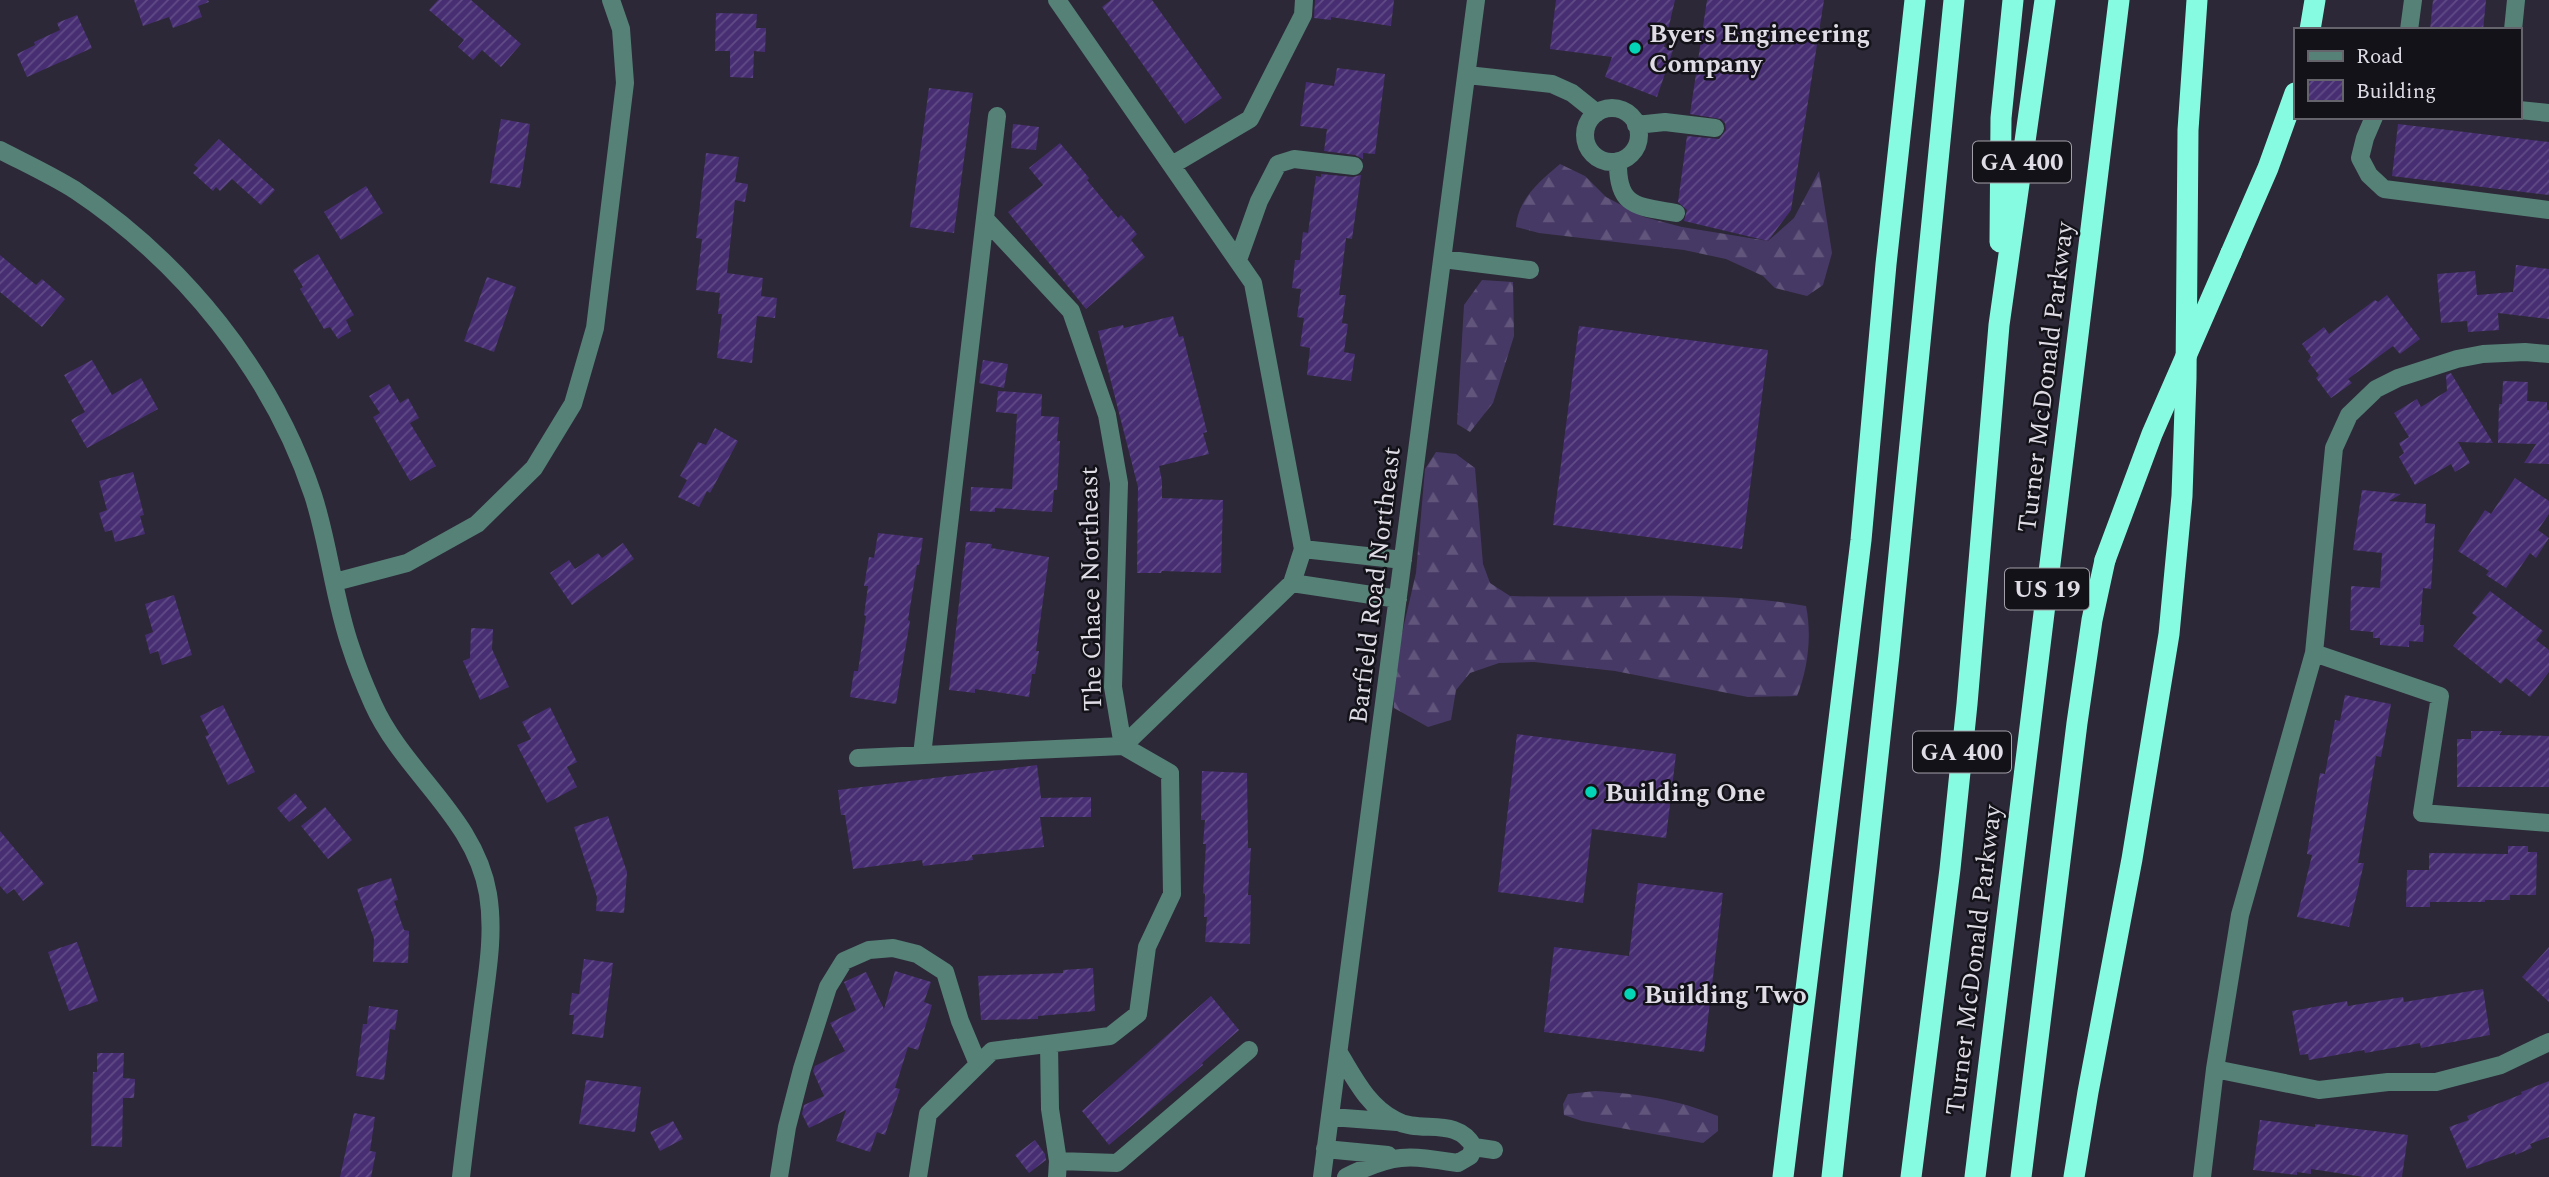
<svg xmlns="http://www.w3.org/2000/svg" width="2549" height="1177" font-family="Spectral,serif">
<defs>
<pattern id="forest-firs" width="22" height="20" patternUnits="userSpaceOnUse" patternTransform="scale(1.75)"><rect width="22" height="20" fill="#473965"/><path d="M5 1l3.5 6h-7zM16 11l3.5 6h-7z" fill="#61557b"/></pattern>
<pattern id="building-hatch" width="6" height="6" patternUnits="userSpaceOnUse" patternTransform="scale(1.75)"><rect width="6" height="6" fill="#472e72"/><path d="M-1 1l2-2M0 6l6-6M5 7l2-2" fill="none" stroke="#614c86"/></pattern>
</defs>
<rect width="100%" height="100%" fill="#2c2837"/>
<path fill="url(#forest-firs)" d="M1560,164l25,12 21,21 38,20 38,10 86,14 26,-23 25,-47 13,82 -9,32 -16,11 -32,-8 -12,-12 -37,-17 -42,-9 -145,-17 -23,-6c2,-28 23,-45 44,-63z
M1482,280l31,2 1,54 -21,67 -23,29 -13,-8 7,-119z
M1436,452l20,2 19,14 8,96 7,19 20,13c96,3 202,-7 296,10 6,29 2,63 -9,90l-49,1 -133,-26 -81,-9 -35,1 -29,10 -14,17 -5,30 -23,7 -34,-19 -1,-13 7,-53 16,-69 9,-104z
M1595,1091c44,3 81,8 123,25v15l-15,12 -121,-22 -18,-6 -1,-11 5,-10z"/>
<path fill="url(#building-hatch)" d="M134,0h74l1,2 -11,4 4,11 -29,11 -4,-11 -26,9z
M438,0h33l50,44 -20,23 -19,-17 -9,10 -15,-13 6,-7 -35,-30z
M1111,0h41l70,98 -37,26 -83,-117z
M1315,0h79l-3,26 -60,-9v3l-17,-2z
M1556,0h119l-11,47 9,3 -16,47 -52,-20 7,-20 -62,-8z
M1707,0h117l-33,210 -23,31 -84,-20 3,-11 -9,-8 9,-66 32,3 7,-9 -1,-7 -4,-4 -31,-5z
M2433,0h53l-3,30h-53z
M716,13l41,1 -1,14h10l-1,24 -11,-1 -1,27 -23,-1v-26h-15z
M77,15l15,33 -65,29 -10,-23 18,-9 -1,-3 26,-12 -3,-7z
M1337,68l48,6 -10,80 -12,-1v6l-8,-4 -31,-4 3,-22 -27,-3 6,-44 28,4z
M929,88l44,5 -19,140 -44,-6z
M501,119l29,5 -10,64 -30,-5z
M1013,124l26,3 -3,23 -25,-2z
M2398,124l151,18v53l-157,-19z
M219,139l56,51 -14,15 -29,-26 -12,12 -4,-4 -3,4 -20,-18 5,-5 -4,-3z
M1060,143l29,35 -2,2 31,38 3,-3 16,19 -6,6 14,17 -59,52 -78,-97 35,-27 -14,-17z
M706,153l33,4 -4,25 13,2 -3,18 -10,-2 -8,73 36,5 -2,18 16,2 -2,20 -18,-2 -5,47 -35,-5 5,-44h-4l2,-21 -24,-3 6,-51 -6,-1z
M1321,174l32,3 8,-2 -9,64 -6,-1 -7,57h7l-4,28 6,1 -4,28 11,2 -4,27 -44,-6 3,-27 -10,-2 4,-28 -7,-1 4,-28 -9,-1 3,-28h5l3,-28 5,1 8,-57 5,1z
M366,186l17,27 -42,27 -17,-28z
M318,254l36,61 -8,5 5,11 -13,8 -8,-12 -6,2 -24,-40 3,-2 -10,-17z
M0,255l36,30 6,-6 23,20 -23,28 -42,-35z
M2516,265l33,4v50l-51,-6 1,17 -31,2 -1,-11 -26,2 -4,-49 38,-3 2,24 36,-3z
M487,277l29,10 -22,65 -30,-11z
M2387,295l33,44 -20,15 -7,-8 -45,33 4,4 -21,15 -15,-20 3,-3 -11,-14 3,-4 -9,-13 22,-17 5,7 46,-34 3,2z
M1173,316l6,21 4,-1 24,96 -4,1 6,21 -50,12 3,15v17l61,2 -2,73 -59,-2 -1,2h-24l1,-86 -40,-156 25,-6 1,3z
M1579,326l189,24 -26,199 -189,-24z
M92,360l20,35 29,-17 17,31 -71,39 -16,-28 14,-8 -21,-37z
M983,360l25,4 -4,24 -25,-5z
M2451,373l42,70 -35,-1 12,21 -15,9 -4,-8 -36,21 -16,-28 5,-4 -5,-10 10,-6 -15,-24 23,-14 4,8 26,-16 -1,-16z
M2503,381l25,1 -1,19 20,1v8h2v54l-25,-1 12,-19 -38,-1 1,-39h3z
M389,384l11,19 8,-5 11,20 -9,5 26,43 -26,15 -37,-64 7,-4 -11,-17z
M998,391l44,3 -1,22 18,1 -2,24h3l-3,49h-3l-2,22 -57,-4v4l-25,-1 1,-24 41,2 5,-75 -21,-2z
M715,428l23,13 -28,52 -3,-2 -8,16 -21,-10 9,-17 -7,-4 18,-34 8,3z
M133,472l11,43 -4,1 5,18 -30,8 -3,-12 -7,2 -6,-19 8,-3 -8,-29z
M2515,478l34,23v13l-11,16 11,8 -13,20 -6,-5 -24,35 -20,-13 3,-4 -31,-20 27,-41 6,4z
M2362,490l39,4 -12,7 37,3 -1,19 10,1 -4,65 -8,-1 -3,37h4l-1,17 -14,-1v6l-29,-2v-7h-7v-6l-23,-2 1,-44 29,2 2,-35 -29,-3z
M878,533l45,5 -4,27h-2l-9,55 2,1 -14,83 -46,-7 4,-26h4l8,-55 -2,-1 4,-29h-4l5,-29 5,1z
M966,542l26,2 -1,4 58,9 -13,94h3l-4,23h-3l-3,23 -54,-8v4l-26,-3z
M623,543l11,16 -62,46 -22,-32 19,-13 6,9 23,-16 4,5z
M2490,591l53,40 -7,9 13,10v22l-19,25 -24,-19 -5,6 -48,-38 24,-29 -5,-4z
M174,595l18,60 -30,10 -4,-14 -8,3 -5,-19 8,-3 -8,-28z
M471,628l22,1 -1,20 17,38 -29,13 -17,-39 7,-3z
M2345,695l46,9 -10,53 -5,-1 -18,107h6l-15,64 -52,-10 15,-62 -5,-1 13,-81 5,1 10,-54 5,1z
M223,705l32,67 -27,13 -23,-49 4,-1 -9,-19z
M550,707l27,55 -10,5 10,20 -30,16 -30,-58 14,-6 -9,-17z
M2471,731h31l-3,4 50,1v51h-92v-48h14z
M1517,734l159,20 -10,84 -74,-9 -9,74 -85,-11z
M1037,765l4,33 50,-1v20h-51l4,30 -72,8 1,5 -50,6 -1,-6 -69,9 -8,-54h-4l-3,-25z
M1202,771l45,2 1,75h3l-3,47h3l-1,49 -45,-2 2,-25h-3l1,-23 -2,-1 3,-49h-3l2,-24h-4z
M295,793l12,15 -18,14 -12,-14z
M325,807l27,33 -24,19 -27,-33z
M608,816l19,56 -3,41 -28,-2 1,-14 -23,-70z
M0,831l44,53 -21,17 -9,-12 -7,5 -7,-8z
M2508,846h20v6h9l-1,43h-26v5h-25v2h-55v5h-24l1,-37h22v-17l79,1z
M391,878l7,22 -4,1 10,29 5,1 -1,32 -35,-1 1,-23 -17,-50z
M1638,883l85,10 -19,159 -160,-20 10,-85 75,9z
M77,942l21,59 -29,10 -21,-59z
M2549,947v55l-27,-25z
M584,959l29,4 -10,75 -31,-4 2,-19h-5l3,-22 7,1z
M1093,968l2,43 -57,5v3l-57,1 -3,-44 85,-3v-3z
M895,971l36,11 -7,20 8,3 -14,45 -10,-3 -13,41 5,1 -15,46 -8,-3 -7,20 -34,-11 10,-31 -37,18 -7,-14 2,-9 20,-9 -11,-25 2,-5 30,-15 -15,-28 26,-13 -12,-28 22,-10 18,37z
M2483,989l7,46 -69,13 -1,-5 -55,10 -1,-3 -55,10 -1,-6 -8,1 -8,-44 55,-10 1,5 55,-9 1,5z
M1211,996l28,34 -37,33 1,2 -94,80 -27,-34z
M369,1006l29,4 -3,20 -5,-1 -6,51 -28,-4 7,-52h4z
M97,1053h27l-1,25 12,1 -1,19h-11l-1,49 -31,-1 2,-74h4z
M586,1080l55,7 -6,45 -56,-8z
M2549,1081v56l-19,7 2,4 -17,7v-3l-48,17 -18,-42 20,-7 -2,-4 55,-22 -1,-2z
M354,1113l21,4 -5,34 6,1 -5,25h-31z
M2260,1120l55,7v-3l93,11 -6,42h-38l-53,-8v5l-14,-2v3l-44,-5z
M673,1121l10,18 -23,12 -10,-19z
M1035,1140l10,14 1,6 -17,13 -14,-18z"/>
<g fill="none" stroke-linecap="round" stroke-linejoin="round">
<path stroke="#568177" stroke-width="18" d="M2409,30l4,-30
M2513,30l3,-30
M1467,75l85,9 20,9 25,20
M1585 135a27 27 0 1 1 54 0a27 27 0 1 1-54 0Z
M2519,110l30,3
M2374,117l-9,21 -5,20 9,17 15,14 165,21
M1636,125l29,-3 50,6
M0,150c25,13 51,25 75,40 108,72 197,182 238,305 16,49 21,105 38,153 6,19 14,38 22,56 31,69 102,113 115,190 7,43 -2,85 -7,127 -7,52 -14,104 -20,156
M1618,161c-1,47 19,45 58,52
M1172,165l78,-46 53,-104 1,-15
M1443,259l87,11
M1238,260l21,-59 19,-37 16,-5 60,7
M1303,549l100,11
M335,582l72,-19 70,-39 57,-56 39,-64 22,-76 30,-245 -4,-54 -10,-29
M1292,583l106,16
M2314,653l126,43 -18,117 127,10
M922,755l75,-639
M858,758l265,-12 169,-163 11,-34 -50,-266 -196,-283
M1049,1044l1,65 8,52 -1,16
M1339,1053c16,26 28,52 56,67 25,15 61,-5 79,27l20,3
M2215,1069l104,21 69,-8h48l65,-17 48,-23
M1331,1117l66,5
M1325,1149l63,6
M1058,1161l59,2 132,-113
M779,1177l8,-50 15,-58 26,-82 16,-26 25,-11 24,-2 24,6 28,18 15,49 18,43
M918,1177l10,-63 64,-63 118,-15 28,-22 9,-67 25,-53 -2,-121 -47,-27 -10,-59 6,-204 -12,-68 -36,-104 -86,-92
M1322,1177l154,-1177
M1346,1177c48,-24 61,-22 112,-14l12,-7 4,-9
M2202,1177l13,-108 25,-154 74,-262 20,-205 15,-33 27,-26 22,-11 59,-19 26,-5 42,-2 24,2"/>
<path stroke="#87fbe1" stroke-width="21" d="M2310,30l5,-30
M2000,242l1,-124 12,-118
M2231,253l37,-85 27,-75
M1783,1177l78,-637 25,-276 29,-264
M1832,1177l57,-522 65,-655
M1911,1177l39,-308 17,-165 32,-379 46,-325
M1975,1177l144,-1177
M2021,1177l56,-454 15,-103 13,-60
M2074,1177l14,-85 44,-233 37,-225 13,-138 4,-118 2,-248 9,-130"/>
<path stroke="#87fbe1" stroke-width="21" d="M2105,560l47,-126 79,-181"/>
</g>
<g fill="#03d5b6" stroke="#141219" stroke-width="2.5">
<circle cx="1635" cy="48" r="7"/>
<circle cx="1591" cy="792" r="7"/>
<circle cx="1630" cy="994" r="7"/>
</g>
<g text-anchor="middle" stroke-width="5" stroke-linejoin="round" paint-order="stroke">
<g fill="#141219" stroke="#a29fa8" stroke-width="2">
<rect x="1973" y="141.5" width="98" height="41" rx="5"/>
<rect x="2005" y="568.5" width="84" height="41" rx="5"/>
<rect x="1913" y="731.5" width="98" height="41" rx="5"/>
</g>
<g font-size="24" font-weight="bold" fill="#dfdce6">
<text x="2022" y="170">GA 400</text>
<text x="2047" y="597">US 19</text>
<text x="1962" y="760">GA 400</text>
</g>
<g font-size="26" font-weight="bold" fill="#dfdce6" stroke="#141219" text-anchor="start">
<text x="1649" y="42">Byers Engineering<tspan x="1649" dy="30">Company</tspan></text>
<text x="1605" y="801">Building One</text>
<text x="1644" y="1003">Building Two</text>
</g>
<g font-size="26" fill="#dfdce6" stroke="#141219">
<text transform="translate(2045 377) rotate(-83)" y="9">Turner McDonald Parkway</text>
<text transform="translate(1374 585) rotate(-83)" y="9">Barfield Road Northeast</text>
<text transform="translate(1090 589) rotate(-91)" y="9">The Chace Northeast</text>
<text transform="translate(1973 960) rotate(-83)" y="9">Turner McDonald Parkway</text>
</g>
</g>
<rect x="2294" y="28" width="228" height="91" fill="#141219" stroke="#65636b" stroke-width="2"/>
<rect x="2308" y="51" width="35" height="10" fill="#568177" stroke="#65636b" stroke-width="2"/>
<text x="2356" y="63" font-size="21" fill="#dfdce6">Road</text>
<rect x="2308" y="80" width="35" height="21" fill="url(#building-hatch)" stroke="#65636b" stroke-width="2"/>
<text x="2356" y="98" font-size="21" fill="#dfdce6">Building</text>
</svg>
